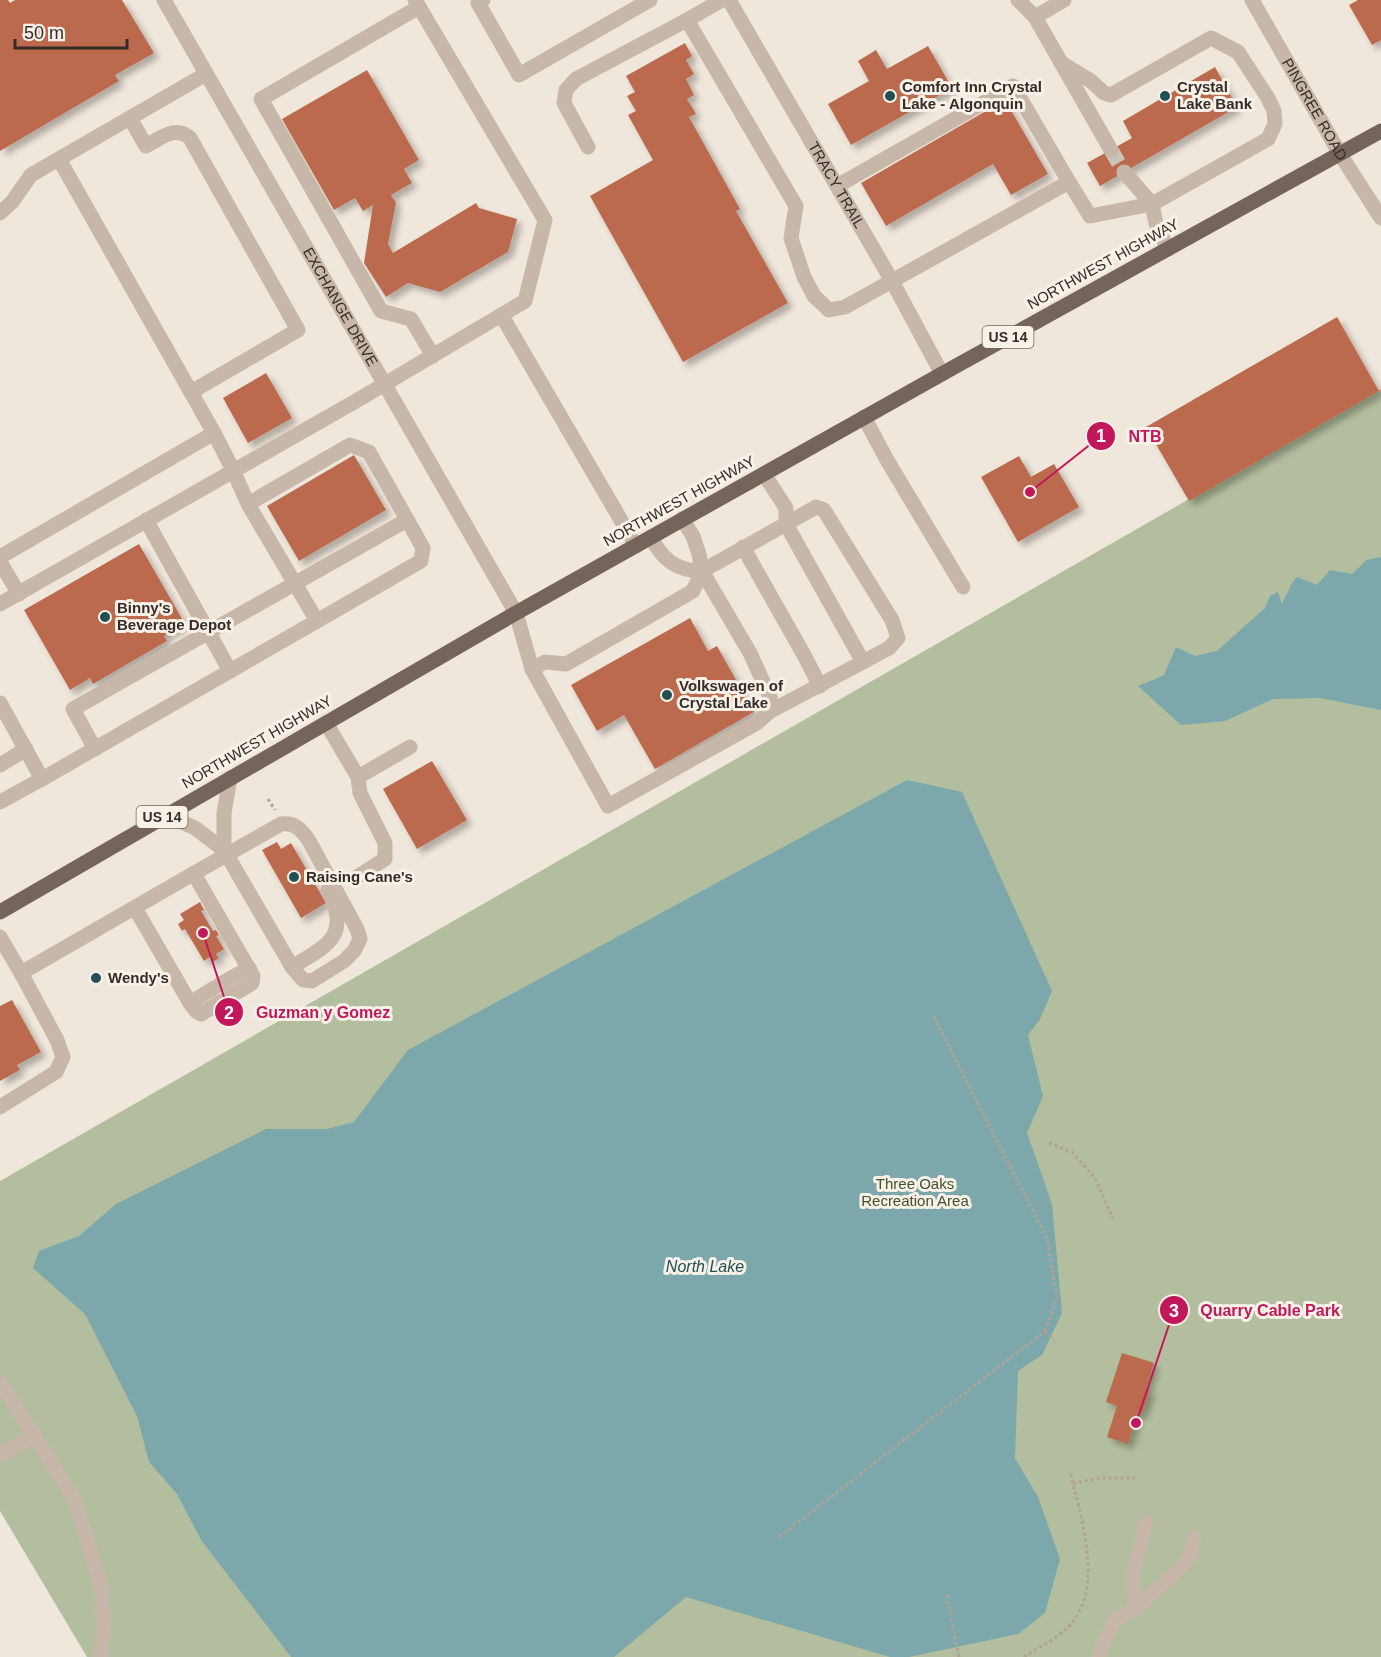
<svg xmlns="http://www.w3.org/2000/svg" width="1381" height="1657" font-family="Arial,sans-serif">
<defs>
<filter id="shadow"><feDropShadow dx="5" dy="5" stdDeviation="3" flood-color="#0004"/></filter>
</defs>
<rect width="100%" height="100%" fill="#f0e7dc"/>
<path fill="#b2be9d" d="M1381,389v1268h-1294l-87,-146v-330z"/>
<path fill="#7da8ab" d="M1381,557v153l-61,-12 -47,1 -48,22 -44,4 -43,-39 26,-11 12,-28 19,9 22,-5 48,-43 5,-12 8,-4 4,12 10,-21 5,-6 20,8 13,-15 22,4 15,-14z
M907,780l55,12 90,199 -12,28 -12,16 15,61 -16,37 25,71 10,109 -20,42 -24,16 -3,87 23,39 22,62 -15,54 -27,21 -109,23h-19l-204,-60 -72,60h-323l-90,-117 -24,-46 -28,-32 -12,-46 -52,-102 -52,-46 6,-17 40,-15 37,-32 150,-75h61l27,-7 54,-72z"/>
<path fill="#bc6a4e" filter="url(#shadow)" d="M0,0h8l2,3 5,-3h107l32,53 -39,22 4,6 -119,70z
M1358,0h23v40l-9,5 -23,-40z
M685,43l7,13 -6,4 8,14 -8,5 8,16 -7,4 9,15 -7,3 51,92 -4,2 52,92 -105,59 -93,-166 63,-36 -25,-45 8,-4 -9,-15 8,-4 -9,-16z
M928,46l24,42 -101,57 -23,-41 41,-23 -11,-20 18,-11 11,19z
M1215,67l22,40 -137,79 -13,-23 45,-25 -9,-17z
M367,70l52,90 -15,9 8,14 -21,12 5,8 -8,41 5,9 83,-50 3,5 38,11 -9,33 -68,40 -32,-9 -22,14 -22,-34 9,-58 -10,6 -8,-13 -21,12 -52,-91z
M1005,100l43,74 -37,21 -18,-31 -107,62 -25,-43z
M1337,317l42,74 -190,110 -43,-74z
M266,373l26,45 -44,25 -25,-45z
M354,455l32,55 -87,51 -32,-55z
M1019,456l12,21 23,-13 25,43 -61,35 -37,-65z
M139,544l46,80 -21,12 3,5 -74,43 -3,-6 -20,12 -46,-80z
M690,618l18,33 9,-5 37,66 -99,57 -31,-54 -27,16 -26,-46z
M432,761l35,59 -50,29 -34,-60z
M277,842l4,7 10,-6 35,60 -25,15 -39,-68z
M200,902l4,8 -3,1 12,20 3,-1 3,5 -3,1 8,13 -8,5 3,4 -6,4 -3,-5 -6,4 -19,-32 -3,2 -4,-7 6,-4 -4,-6z
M12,1000l29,52 -24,13 3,5 -20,11v-75z
M1122,1353l32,10 -8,26 4,1 -8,24 -4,-2 -10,32 -21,-7 10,-31 -11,-4z"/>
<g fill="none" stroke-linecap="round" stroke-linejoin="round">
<path stroke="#cbc2b8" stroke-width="15" stroke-dasharray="15 8" stroke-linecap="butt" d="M1111,150l13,22"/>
<path stroke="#b3a193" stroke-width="3" stroke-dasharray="3 3" stroke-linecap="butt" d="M268,799l7,11
M1049,1143l23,9 23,26 18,41
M1045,1331l9,9
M1073,1483l28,-5h34
M779,1537l266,-206 12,-34 -10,-59 -114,-222
M947,1595l12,62
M1024,1657c13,-9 32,-18 43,-29 39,-36 14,-111 3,-156"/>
<g stroke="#c7b7a9" stroke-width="15">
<path id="s1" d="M164,0l352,613 16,56 76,137 149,-83 12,-11 1,-15 -20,-44 -48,-82 -3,-17 -6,-18 -11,-17"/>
<path d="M483,0l-5,3 41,72 131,-75"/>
<path d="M722,0l-35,20 109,186 -5,32 13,39 10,19 15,14 16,-3 47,-26 177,-99 21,34 62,-12 116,-65 7,-15 -1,-13 -6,-13 -30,-46 -27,-14 -100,57 -7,-2 -13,-12 -30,-18"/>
<path id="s2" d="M729,0l163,281 50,93"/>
<path d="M1018,0l17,17 76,133"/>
<path id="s3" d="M1252,0l88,154 41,64"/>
<path d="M419,7l-158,92 120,212 30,8 22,37"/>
<path d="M1035,17l29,-17"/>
<path d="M130,118l16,28c15,-8 29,-21 44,-8l108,192 -107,62"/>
<path d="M588,147l-24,-44 2,-13 10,-11 111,-59"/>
<path d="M59,159l155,274 19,37 15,34 69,117 104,-60 2,-13 -54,-96 -19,-7 -102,59"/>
<path d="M1124,172l28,32 5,24 11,21"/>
<path d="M837,186l176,-100 56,96"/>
<path d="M0,213l12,-11 19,-27 175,-101"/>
<path d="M502,316l134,230"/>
<path d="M864,417l23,43 76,127"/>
<path d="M764,474l22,34v16l30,-17 8,3 68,110 6,18 -9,10 -26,14 -94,50"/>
<path d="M146,520l84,151"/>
<path d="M651,537c11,22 25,34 51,34l84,-47 77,138"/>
<path d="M743,547l61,108 16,31"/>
<path d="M0,557l214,-124"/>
<path d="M0,562l19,32"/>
<path d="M0,604l356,-203 169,-100 20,-81 -130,-220"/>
<path d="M532,669l13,-7 21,2 127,-73 9,-20"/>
<path d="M0,703l42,76 275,-158"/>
<path d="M326,723l32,54 2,16 25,50v16l-28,18"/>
<path d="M95,749l-22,-40 334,-189"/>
<path d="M0,765l26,-16"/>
<path d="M358,777l52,-30"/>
<path d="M0,802l42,-23"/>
<path d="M224,850v-37l6,-35"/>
<path d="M135,908l55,95 6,8 5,3 51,-31 1,-7 -59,-102"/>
<path d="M0,937l21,36c86,-50 173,-100 260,-149 14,-2 19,5 27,15l49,90 3,10 -6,12 -10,10 -32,20 -9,-1 -11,-13 -65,-112 -3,-5 -29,-22 -29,-13"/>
<path d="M292,967c36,-22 59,-31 36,-77"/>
<path d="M219,985l30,-17"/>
<path d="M190,1003l24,-15"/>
<path d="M0,1107l56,-35 7,-15 -6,-17 -36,-67"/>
<path d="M0,1382l75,118 26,86 3,40 -3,31"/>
<path d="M0,1455l35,-21"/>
<path d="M1135,1609l-2,-33 13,-53"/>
<path d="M1099,1657l3,-10 13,-27 20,-11 45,-40 9,-12 5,-19"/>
</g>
<path stroke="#75645b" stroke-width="15" d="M0,912l516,-299 440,-247 425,-235"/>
</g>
<g fill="#214f53" stroke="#f8f1e8" stroke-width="2">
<circle cx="890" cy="96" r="6"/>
<circle cx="1165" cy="96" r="6"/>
<circle cx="105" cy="617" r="6"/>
<circle cx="667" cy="695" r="6"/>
<circle cx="294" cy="877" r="6"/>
<circle cx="96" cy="978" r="6"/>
</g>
<g text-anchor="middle" stroke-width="6" stroke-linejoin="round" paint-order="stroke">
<g fill="#f8f1e8" stroke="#706762" stroke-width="1.5">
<rect x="982.5" y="326" width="51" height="22" rx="4.5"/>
<rect x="136.5" y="806" width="51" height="22" rx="4.5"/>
</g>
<g font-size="14" font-weight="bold" fill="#352c28">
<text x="1008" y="342">US 14</text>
<text x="162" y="822">US 14</text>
</g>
<g font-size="15" font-weight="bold" fill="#352c28" stroke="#f8f1e8" text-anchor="start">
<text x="902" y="92">Comfort Inn Crystal<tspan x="902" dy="17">Lake - Algonquin</tspan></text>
<text x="1177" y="92">Crystal<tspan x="1177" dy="17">Lake Bank</tspan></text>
<text x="117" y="613">Binny's<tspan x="117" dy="17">Beverage Depot</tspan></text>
<text x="679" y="691">Volkswagen of<tspan x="679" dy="17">Crystal Lake</tspan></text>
<text x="306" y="882">Raising Cane's</text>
<text x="108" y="983">Wendy's</text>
</g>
<g font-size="15" fill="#352c28" stroke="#f8f1e8">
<text dy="5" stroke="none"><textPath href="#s3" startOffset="126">PINGREE ROAD</textPath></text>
<text dy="5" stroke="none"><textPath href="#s2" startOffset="214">TRACY TRAIL</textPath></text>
<text transform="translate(1103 264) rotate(-29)" y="5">NORTHWEST HIGHWAY</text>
<text dy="5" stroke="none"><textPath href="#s1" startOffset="354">EXCHANGE DRIVE</textPath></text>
<text transform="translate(679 501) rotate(-29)" y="5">NORTHWEST HIGHWAY</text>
<text transform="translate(257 742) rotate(-30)" y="5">NORTHWEST HIGHWAY</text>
</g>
<g font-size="15" fill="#44512e" stroke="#f8f1e8">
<text x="915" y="1189">Three Oaks<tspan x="915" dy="17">Recreation Area</tspan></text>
</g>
<g font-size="16" font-style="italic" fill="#214f53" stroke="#f8f1e8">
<text x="705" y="1272">North Lake</text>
</g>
</g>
<path fill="none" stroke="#c2185b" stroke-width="2" d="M1030 492L1101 436M203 933L229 1012M1136 1423L1174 1310"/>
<g fill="#c2185b" stroke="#f8f1e8" stroke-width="2">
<circle cx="1030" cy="492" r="6"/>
<circle cx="203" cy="933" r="6"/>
<circle cx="1136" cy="1423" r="6"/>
<circle cx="1101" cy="436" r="15"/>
<circle cx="229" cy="1012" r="15"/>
<circle cx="1174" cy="1310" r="15"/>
</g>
<g font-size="18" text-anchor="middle" font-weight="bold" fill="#fff">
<text x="1101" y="442">1</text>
<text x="229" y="1019">2</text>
<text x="1174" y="1317">3</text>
</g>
<g font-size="16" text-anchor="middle" font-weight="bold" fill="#c2185b" stroke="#f8f1e8" stroke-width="6" stroke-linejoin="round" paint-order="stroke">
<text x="1145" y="442">NTB</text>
<text x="323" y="1018">Guzman y Gomez</text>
<text x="1270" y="1316">Quarry Cable Park</text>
</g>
<path d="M15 39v9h112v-9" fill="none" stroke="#352c28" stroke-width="3"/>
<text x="24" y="39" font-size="18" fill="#352c28" stroke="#f8f1e8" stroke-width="4.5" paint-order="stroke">50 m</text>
</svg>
